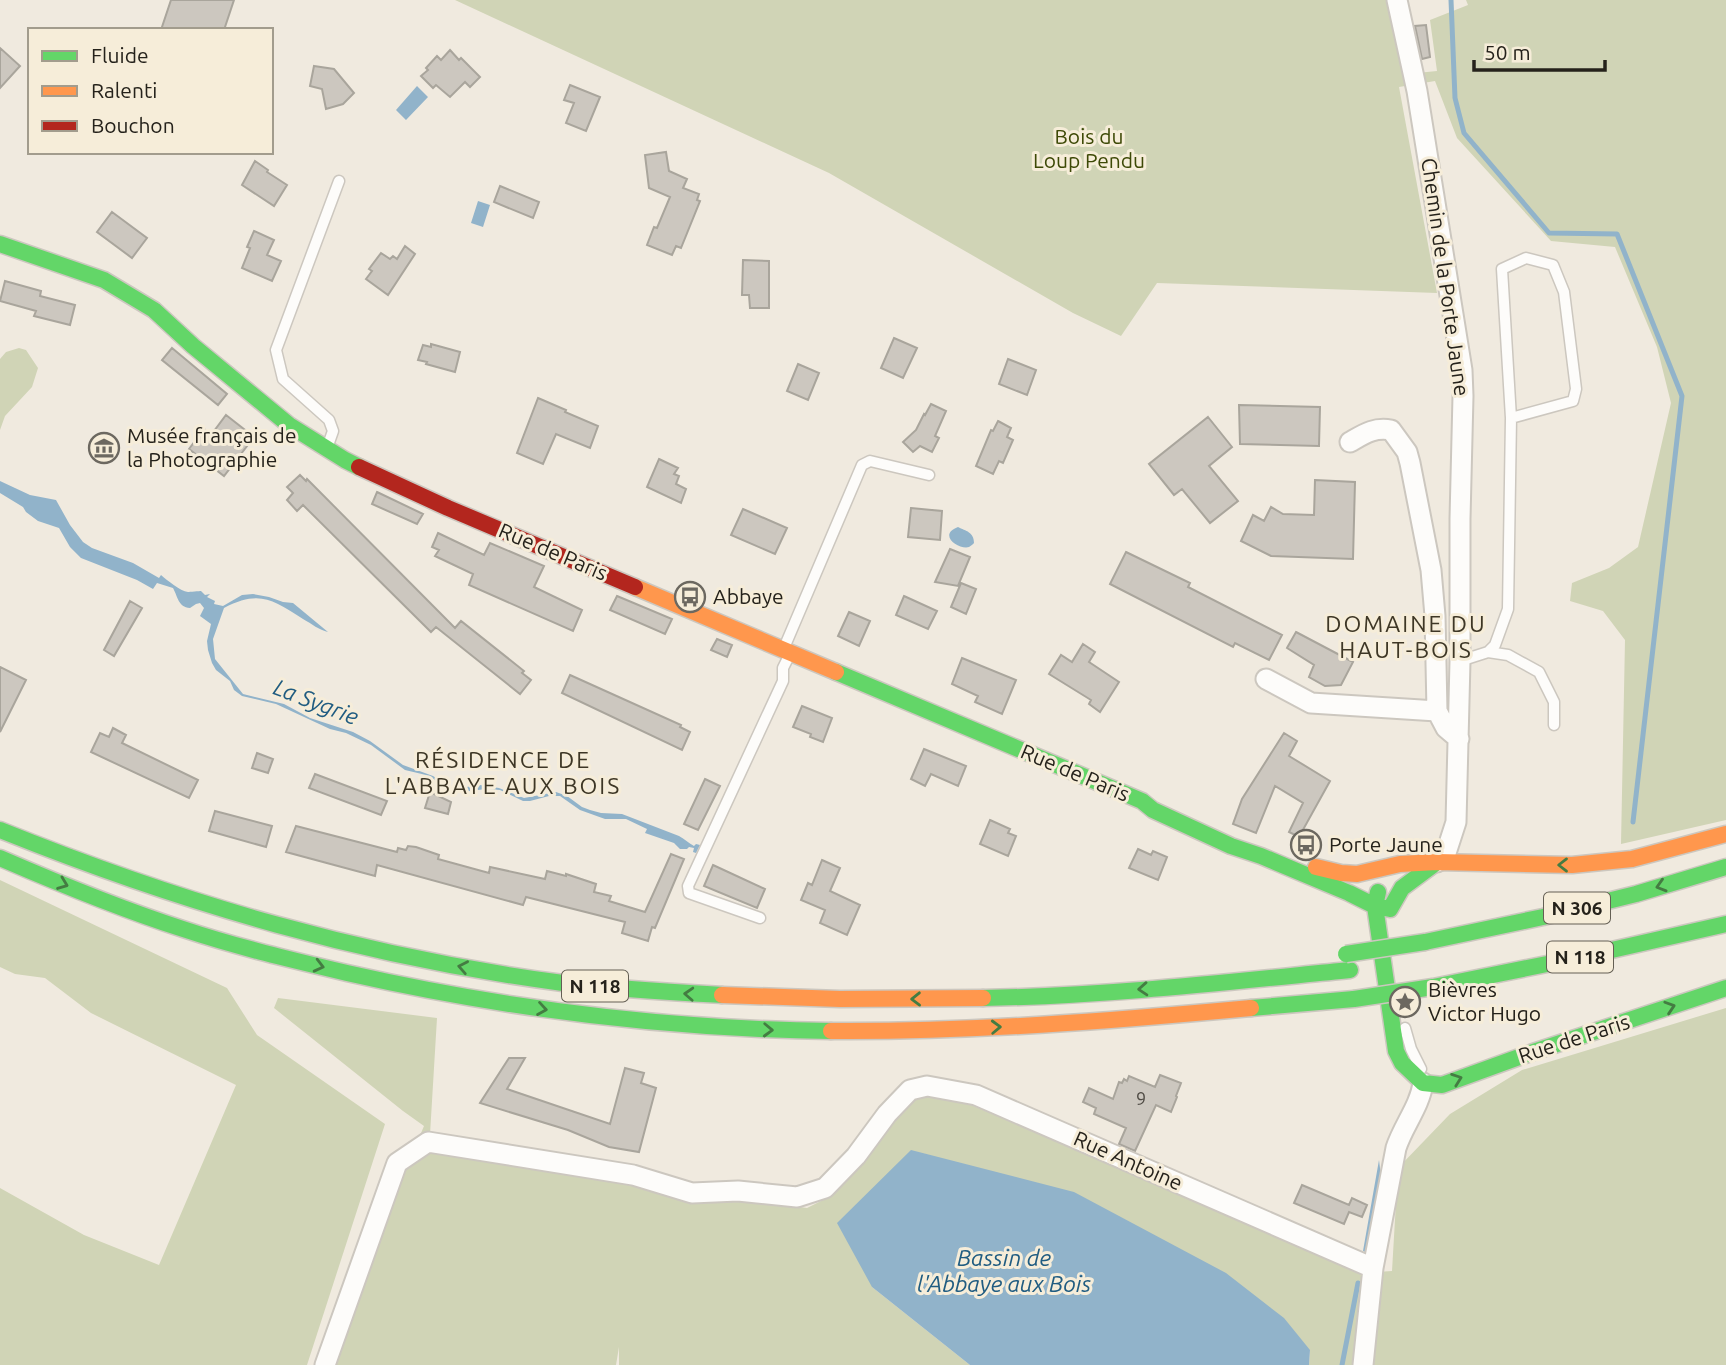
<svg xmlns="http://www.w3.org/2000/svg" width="1726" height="1365" font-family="Ubuntu,sans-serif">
<rect width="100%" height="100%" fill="#f0eadf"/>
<path fill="#d0d4b6" d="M455,0h948l14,73 20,-2 -7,-51 38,-15 -2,-5h260v820l-105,24 4,-204 -22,-29 -33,-10 2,-18 37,-15 29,-21 33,-144 -14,-56 -42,-100 -64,-6 -94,-103 -22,-57 -36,6 38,206 -280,-10 -36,53 -48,-23 -244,-140z
M19,348l7,2 12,18 -6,19 -27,29 -5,14v-71l6,-7z
M0,880l227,108 30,47 128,89 -78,241h-307v-177l84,47 75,30 77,-180 -145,-72 -46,-35 -30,-4 -15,-7z
M278,998l159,20 -8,133 206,33 172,24 14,-7 93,-104 25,-6 423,182 30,-2 6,-103 52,-54 72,-44 204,-62v357h-417l1,-15 -438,-63 98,78h-351v-18l-3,18h-282l63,-175 27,-64 -21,-15 -129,-103z"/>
<path fill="#91b3ca" d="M417,86l11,11 -22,23 -10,-10z
M478,201l12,4 -7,22 -12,-4z
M0,481l30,14 26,5 14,25 13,17 9,6 41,15 26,15 2,-3c6,5 19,16 27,17 1,0 12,-1 13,-1l4,4 5,-1 -3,3 8,4 -1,3 9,2 19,-11 11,-1 16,3 14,5 10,1 35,29c-9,-2 -16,-8 -25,-13 -31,-20 -44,-29 -79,-11l-11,31 2,20 28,35 41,10 26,14 43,14 17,9 33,24 30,11 20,13 27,-4 19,3 25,10 32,-6 11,4 15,11 8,3 11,3 21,1 57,22c6,3 9,7 15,10l2,-2 4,1 -4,8 -3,-1 1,-4 -5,-1 -2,2h-7l-6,-6 -29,-10 2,-4 -21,-10h-21l-25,-9 -20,-14h-11l-19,5h-7l-23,-11 -14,-1 -24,3 -7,-1 -29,-16 -21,-5 -34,-25 -25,-12 -16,-4 -54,-25 -34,-8 -8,-6 -4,-9 -14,-11 -4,-7 -4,-13 -1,-9 4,-17 -11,-8 4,-8 -4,-5 -4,1 -6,4c-12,-1 -12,-11 -17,-20l-16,-5 -4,6 -16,-9 -56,-22 -11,-11 -11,-19 -21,-7 -12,-9 -3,-5 -23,-14z
M958,527c8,4 16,5 16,16 -1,1 -3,3 -5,4 -10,3 -32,-12 -11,-20z
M911,1150l163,42 152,81 58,45 26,32 -1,15h-339l-98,-78 -35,-64z
M1379,1160l3,24 -12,70 -7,-3z"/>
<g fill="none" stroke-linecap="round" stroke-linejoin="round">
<path stroke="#91b3ca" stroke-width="5" d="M1451,0l4,98 9,35 85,100 68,1 65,162 -49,426
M1342,1365l16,-82"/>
</g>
<path fill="#ccc7bf" stroke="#a9a59c" stroke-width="2" d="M171,0h63l-10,30h-63z
M1426,25l4,32 -8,2 -7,-33z
M0,48l20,18 -20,22z
M450,50l9,10 2,-2 19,19 -10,10 -5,-5 -15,15 -14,-12 -3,3 -12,-12 7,-6 -2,-2 11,-12 4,4z
M314,66l20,3 20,24 -11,11 -17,5 -4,-20 -12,-3z
M570,85l30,12 -14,34 -20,-8 8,-20 -10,-3z
M666,152l3,19 18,8 -4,9 16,6 -2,6 3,1 -19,47 -5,-2 -4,9 -25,-10 7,-18 3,1 13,-31 -21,-9 -4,-33z
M255,161l13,9 -1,2 20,13 -13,21 -32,-21z
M500,186l39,16 -6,16 -39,-16z
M112,212l35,26 -15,20 -35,-26z
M254,231l20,9 -7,15 14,6 -9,20 -30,-13 8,-20 -3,-1z
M405,246l10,8 -27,41 -22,-16 6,-8 -3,-2 12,-16 9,6 3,-3 4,3z
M743,260l26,1v47h-19l-1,-13h-7z
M5,281l36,10 -1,5 35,9 -5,20 -36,-9 2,-5 -36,-10z
M894,338l23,10 -14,30 -22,-10z
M431,344l29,8 -5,20 -29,-8 1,-2 -9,-2 5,-15 8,2z
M172,348l55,46 -9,11 -56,-45z
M1008,359l28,11 -9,25 -28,-11z
M798,364l21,9 -11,27 -21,-9z
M538,398l28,12 -1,2 33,14 -8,22 -34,-14 -13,30 -26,-11z
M931,404l15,7 -11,25 4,2 -7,14 -12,-6 -7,6 -10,-10 13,-12 8,-16 1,1z
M1239,405l81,2 -1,39 -79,-2z
M226,415l28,22 -30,39 -35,-27 15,-20 7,6z
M1208,417l24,30 -23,19 29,35 -28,22 -28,-34 -8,6 -25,-31z
M998,421l13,7 -4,9 6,3 -10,23 -4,-2 -6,13 -17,-8 15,-36 2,1z
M659,459l19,9 -4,6 5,2 -3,8 10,5 -5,14 -34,-16z
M300,475l6,6 1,-2 148,149 6,-7 63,50 -2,2 9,7 -11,14 -84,-67 -5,5 -128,-127 -6,6 -10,-11 6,-7 -6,-6z
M1315,480l40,2 -2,77 -82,-3 -30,-15 12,-26 11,6 7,-14 12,7 31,1z
M377,492l46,22 -6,10 -45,-20z
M911,508l31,3 -2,29 -32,-3z
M743,509l44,19 -12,26 -44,-19z
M438,533l46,22 6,-12 54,23 -10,21 48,23 -9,21 -104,-46 4,-11 -38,-18 4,-6 -7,-3z
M950,549l20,8 -12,29 -23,-4z
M1126,552l64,31 -2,4 94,48 -13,25 -34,-17 -2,4 -123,-63z
M961,583l15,6 -10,25 -15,-7z
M617,596l55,23 -7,15 -55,-24z
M904,596l33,15 -9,18 -32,-14z
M130,601l12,7 -28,48 -10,-6z
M849,612l21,9 -11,25 -21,-10z
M1296,632l57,30 -12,23 -16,1 -16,-9 5,-12 -27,-17z
M717,639l15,6 -5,12 -16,-7z
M1083,644l12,8 -6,10 30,20 -19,30 -11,-8 2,-4 -42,-26 12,-19 11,7z
M962,658l54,22 -14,34 -27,-12 3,-6 -26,-12z
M0,667l26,13 -26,52z
M570,675l111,50 -1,2 10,5 -8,18 -120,-57z
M802,706l30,12 -9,24 -13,-5 1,-3 -18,-7z
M113,728l13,7 -4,8 76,37 -9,18 -98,-46 9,-19 9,4z
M1284,733l13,8 -8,15 41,25 -31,56 -10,-5 14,-29 -28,-17 -19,47 -23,-9 9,-25z
M924,749l42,17 -8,20 -27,-12 -6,12 -14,-7z
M257,753l16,6 -5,14 -16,-5z
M315,774l72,27 -6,14 -72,-27z
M705,779l15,7 -22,44 -14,-6z
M430,792l21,10 -3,12 -23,-6z
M215,811l57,15 -6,21 -57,-16z
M990,820l20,9 -2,4 8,3 -8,20 -28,-12z
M296,826l101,26 1,-4 8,2 2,-4 8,1 23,8 -1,4 51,14 1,-6 55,12 2,-8 19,5v-2l30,10 -2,8 17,4 -2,5 36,11 26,-58 13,5 -29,69 -3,-1 -4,14 -26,-8 3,-11 -99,-25 -3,8 -146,-40 -2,11 -89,-24z
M1138,849l13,6 2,-4 14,6 -9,23 -29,-12z
M822,860l18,8 -10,23 30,14 -13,30 -27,-12 5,-13 -24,-10 7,-17 4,2z
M713,865l52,24 -8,19 -53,-22z
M509,1058h16l-18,31 103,35 15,-56 19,5 -3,10 15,5 -17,64 -30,-5 -41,-17 -88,-27z
M1160,1075l21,8 -5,13 1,1 -6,15 -15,-7 -21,46 -16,-7 7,-16 -32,-14 2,-6 -13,-6 6,-14 24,11 6,-17 3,1 2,-4 3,2 2,-5 26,11z
M1302,1185l47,20 3,-7 15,7 -5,12 -13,-5 -5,12 -50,-21z"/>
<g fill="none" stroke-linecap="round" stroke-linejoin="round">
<g stroke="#ccc7bf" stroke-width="13">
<path id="lane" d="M327,448l6,-17 -4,-11 -46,-41 -7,-29 63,-169
M784,648l78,-183 8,-4 59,14
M1488,652l20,3 31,17 15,30v23
M1460,661l28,-9 7,-7 13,-36 3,-191 -9,-149 24,-11 27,7 11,27 12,97 -3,12 -62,17
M760,918l-71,-25 -1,-7 95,-205v-13l8,-16
M1405,1028l6,21 10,20"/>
</g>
<g stroke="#ccc7bf" stroke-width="23">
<path id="street" d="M1397,0l20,91 45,279 1,26 -3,123v142l-4,161 -11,34 -8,6
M1350,442c14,-8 24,-15 41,-12l16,22 3,11 21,107 4,46 2,95
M1266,679l45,24 126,8 9,17 13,11
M325,1365l72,-202 31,-21 205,33 59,18 46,-2 59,6 28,-9 31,-32 31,-42 23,-24 17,-4 49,9 397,173
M1363,1365l10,-97 23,-120c7,-22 24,-42 27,-65"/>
</g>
<g stroke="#ccc7bf" stroke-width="19">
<path id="fast" d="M0,244l104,36 50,30 39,36 96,79 56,35 14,7
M836,672l306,129 11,9 78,36 30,10 88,37 26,13 15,3 12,-21 35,-26
M0,830c184,74 365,127 563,153 52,6 106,9 159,12
M0,858c60,26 121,51 183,71 54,18 109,31 164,44 159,36 321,56 484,58
M1378,892l-3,14 21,145 6,12 21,20 19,2 94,-34 190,-63
M1425,942l118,-25 93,-23 90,-27
M1433,987l139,-28 154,-35
M983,998c123,-2 245,-16 367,-28
M1251,1008l103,-9"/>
</g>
<g stroke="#ccc7bf" stroke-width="19">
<path id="slow" d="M635,587l201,85
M1316,867l25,6 16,1 43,-10 37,-2 135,3 60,-6 94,-25
M722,995l118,4 143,-1
M831,1031c140,1 280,-10 420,-23"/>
</g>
<g stroke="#ccc7bf" stroke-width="19">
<path id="jam" d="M359,467l89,41 187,79"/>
</g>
<use href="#lane" stroke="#fdfcfa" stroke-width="10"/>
<use href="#street" stroke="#fdfcfa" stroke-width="19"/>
<use href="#fast" stroke="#63d668" stroke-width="16"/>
<use href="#slow" stroke="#ff974d" stroke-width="16"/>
<use href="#jam" stroke="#b3261e" stroke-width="16"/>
<g stroke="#ccc7bf" stroke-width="19" stroke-linecap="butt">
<path id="fast-bridge" d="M1346,954l79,-12
M1354,999l79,-12"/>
</g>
<use href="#fast-bridge" stroke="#63d668" stroke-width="16"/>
</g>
<defs><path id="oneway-chevron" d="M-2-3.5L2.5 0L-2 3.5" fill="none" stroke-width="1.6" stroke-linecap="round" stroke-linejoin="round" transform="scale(1.75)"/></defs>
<g stroke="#447c42">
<use href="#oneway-chevron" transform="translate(1563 865) rotate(-180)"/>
<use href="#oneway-chevron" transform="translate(63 884) rotate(21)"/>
<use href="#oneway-chevron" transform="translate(1661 886) rotate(163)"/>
<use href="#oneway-chevron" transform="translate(319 966) rotate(14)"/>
<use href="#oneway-chevron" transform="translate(463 967) rotate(-169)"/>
<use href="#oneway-chevron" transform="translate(1143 989) rotate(176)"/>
<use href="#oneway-chevron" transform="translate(689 994) rotate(-177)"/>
<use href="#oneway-chevron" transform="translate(916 999) rotate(179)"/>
<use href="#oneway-chevron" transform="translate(1670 1007) rotate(-18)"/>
<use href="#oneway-chevron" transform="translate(542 1009) rotate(9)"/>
<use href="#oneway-chevron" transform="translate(996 1027) rotate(-2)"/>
<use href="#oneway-chevron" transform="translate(768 1030) rotate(2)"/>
<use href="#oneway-chevron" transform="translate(1457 1079) rotate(-20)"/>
</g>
<defs>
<g id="museum-ring" transform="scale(1.575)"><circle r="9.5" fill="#f6edd9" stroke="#6c6860" stroke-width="1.5"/><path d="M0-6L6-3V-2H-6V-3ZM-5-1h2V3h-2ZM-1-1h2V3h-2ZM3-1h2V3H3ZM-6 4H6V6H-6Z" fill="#6c6860"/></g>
<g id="bus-ring" transform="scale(1.575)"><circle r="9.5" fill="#f6edd9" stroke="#6c6860" stroke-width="1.5"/><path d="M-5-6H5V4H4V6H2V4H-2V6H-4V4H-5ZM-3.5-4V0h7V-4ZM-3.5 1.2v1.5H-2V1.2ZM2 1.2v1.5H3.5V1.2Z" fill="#6c6860"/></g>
<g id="sight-ring" transform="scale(1.575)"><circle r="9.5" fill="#f6edd9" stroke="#6c6860" stroke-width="1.5"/><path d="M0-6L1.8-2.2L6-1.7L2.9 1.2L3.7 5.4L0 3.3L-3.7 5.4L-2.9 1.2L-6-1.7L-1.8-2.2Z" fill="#6c6860"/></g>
</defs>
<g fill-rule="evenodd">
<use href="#museum-ring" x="104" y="448"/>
<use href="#bus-ring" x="690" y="597"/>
<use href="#bus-ring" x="1306" y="845"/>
<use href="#sight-ring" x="1405" y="1002"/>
</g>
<g text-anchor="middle" stroke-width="6" stroke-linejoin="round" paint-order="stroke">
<g font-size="18" fill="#4f4b44">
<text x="1141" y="1105">9</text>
</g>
<g fill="#f6edd9" stroke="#645f54" stroke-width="2">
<rect x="1544" y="892.5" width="66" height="31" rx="5"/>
<rect x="1547" y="941.5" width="66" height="31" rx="5"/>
<rect x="562" y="970.5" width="66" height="31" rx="5"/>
</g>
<g font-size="19" font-weight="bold" fill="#25221b">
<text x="1577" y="915">N 306</text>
<text x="1580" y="964">N 118</text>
<text x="595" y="993">N 118</text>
</g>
<g font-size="21" fill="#3d4906" stroke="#f6edd9">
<text x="1089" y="144">Bois du<tspan x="1089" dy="24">Loup Pendu</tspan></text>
</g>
<g font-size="21" fill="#25221b" stroke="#f6edd9">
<text transform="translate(1445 277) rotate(82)" y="7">Chemin de la Porte Jaune</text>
<text transform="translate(553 552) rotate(23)" y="7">Rue de Paris</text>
<text transform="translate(1075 773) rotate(23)" y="7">Rue de Paris</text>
<text transform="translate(1574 1039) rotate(-18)" y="7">Rue de Paris</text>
<text transform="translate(1128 1161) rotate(24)" y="7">Rue Antoine</text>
</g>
<g font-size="21" fill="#25221b" stroke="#f6edd9" text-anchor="start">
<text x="127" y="443">Musée français de<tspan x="127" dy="24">la Photographie</tspan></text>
<text x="713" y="604">Abbaye</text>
<text x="1329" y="852">Porte Jaune</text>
<text x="1428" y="997">Bièvres<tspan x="1428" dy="24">Victor Hugo</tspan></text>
</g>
<g font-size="23" letter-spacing="2" fill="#3e3726" stroke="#f6edd9">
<text x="1406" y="632">DOMAINE DU<tspan x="1406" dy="26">HAUT-BOIS</tspan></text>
<text x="503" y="768">RÉSIDENCE DE<tspan x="503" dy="26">L'ABBAYE AUX BOIS</tspan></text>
</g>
<g font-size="23" font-style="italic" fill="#205c81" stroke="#f6edd9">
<text transform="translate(316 702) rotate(21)" y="8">La Sygrie</text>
<text x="1004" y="1266">Bassin de<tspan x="1004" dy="26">l'Abbaye aux Bois</tspan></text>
</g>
</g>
<rect x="28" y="28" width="245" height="126" fill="#f6edd9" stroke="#a29c8d" stroke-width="2"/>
<rect x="42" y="51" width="35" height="10" fill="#63d668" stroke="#a29c8d" stroke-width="2"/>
<text x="91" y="63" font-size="21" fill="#25221b">Fluide</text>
<rect x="42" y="86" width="35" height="10" fill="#ff974d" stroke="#a29c8d" stroke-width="2"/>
<text x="91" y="98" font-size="21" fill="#25221b">Ralenti</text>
<rect x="42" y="121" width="35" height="10" fill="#b3261e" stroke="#a29c8d" stroke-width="2"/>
<text x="91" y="133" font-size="21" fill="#25221b">Bouchon</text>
<path d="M1474 60v10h131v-10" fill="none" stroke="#25221b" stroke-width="3.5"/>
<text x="1484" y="60" font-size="21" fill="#25221b" stroke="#f6edd9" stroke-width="5" paint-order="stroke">50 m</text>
</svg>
